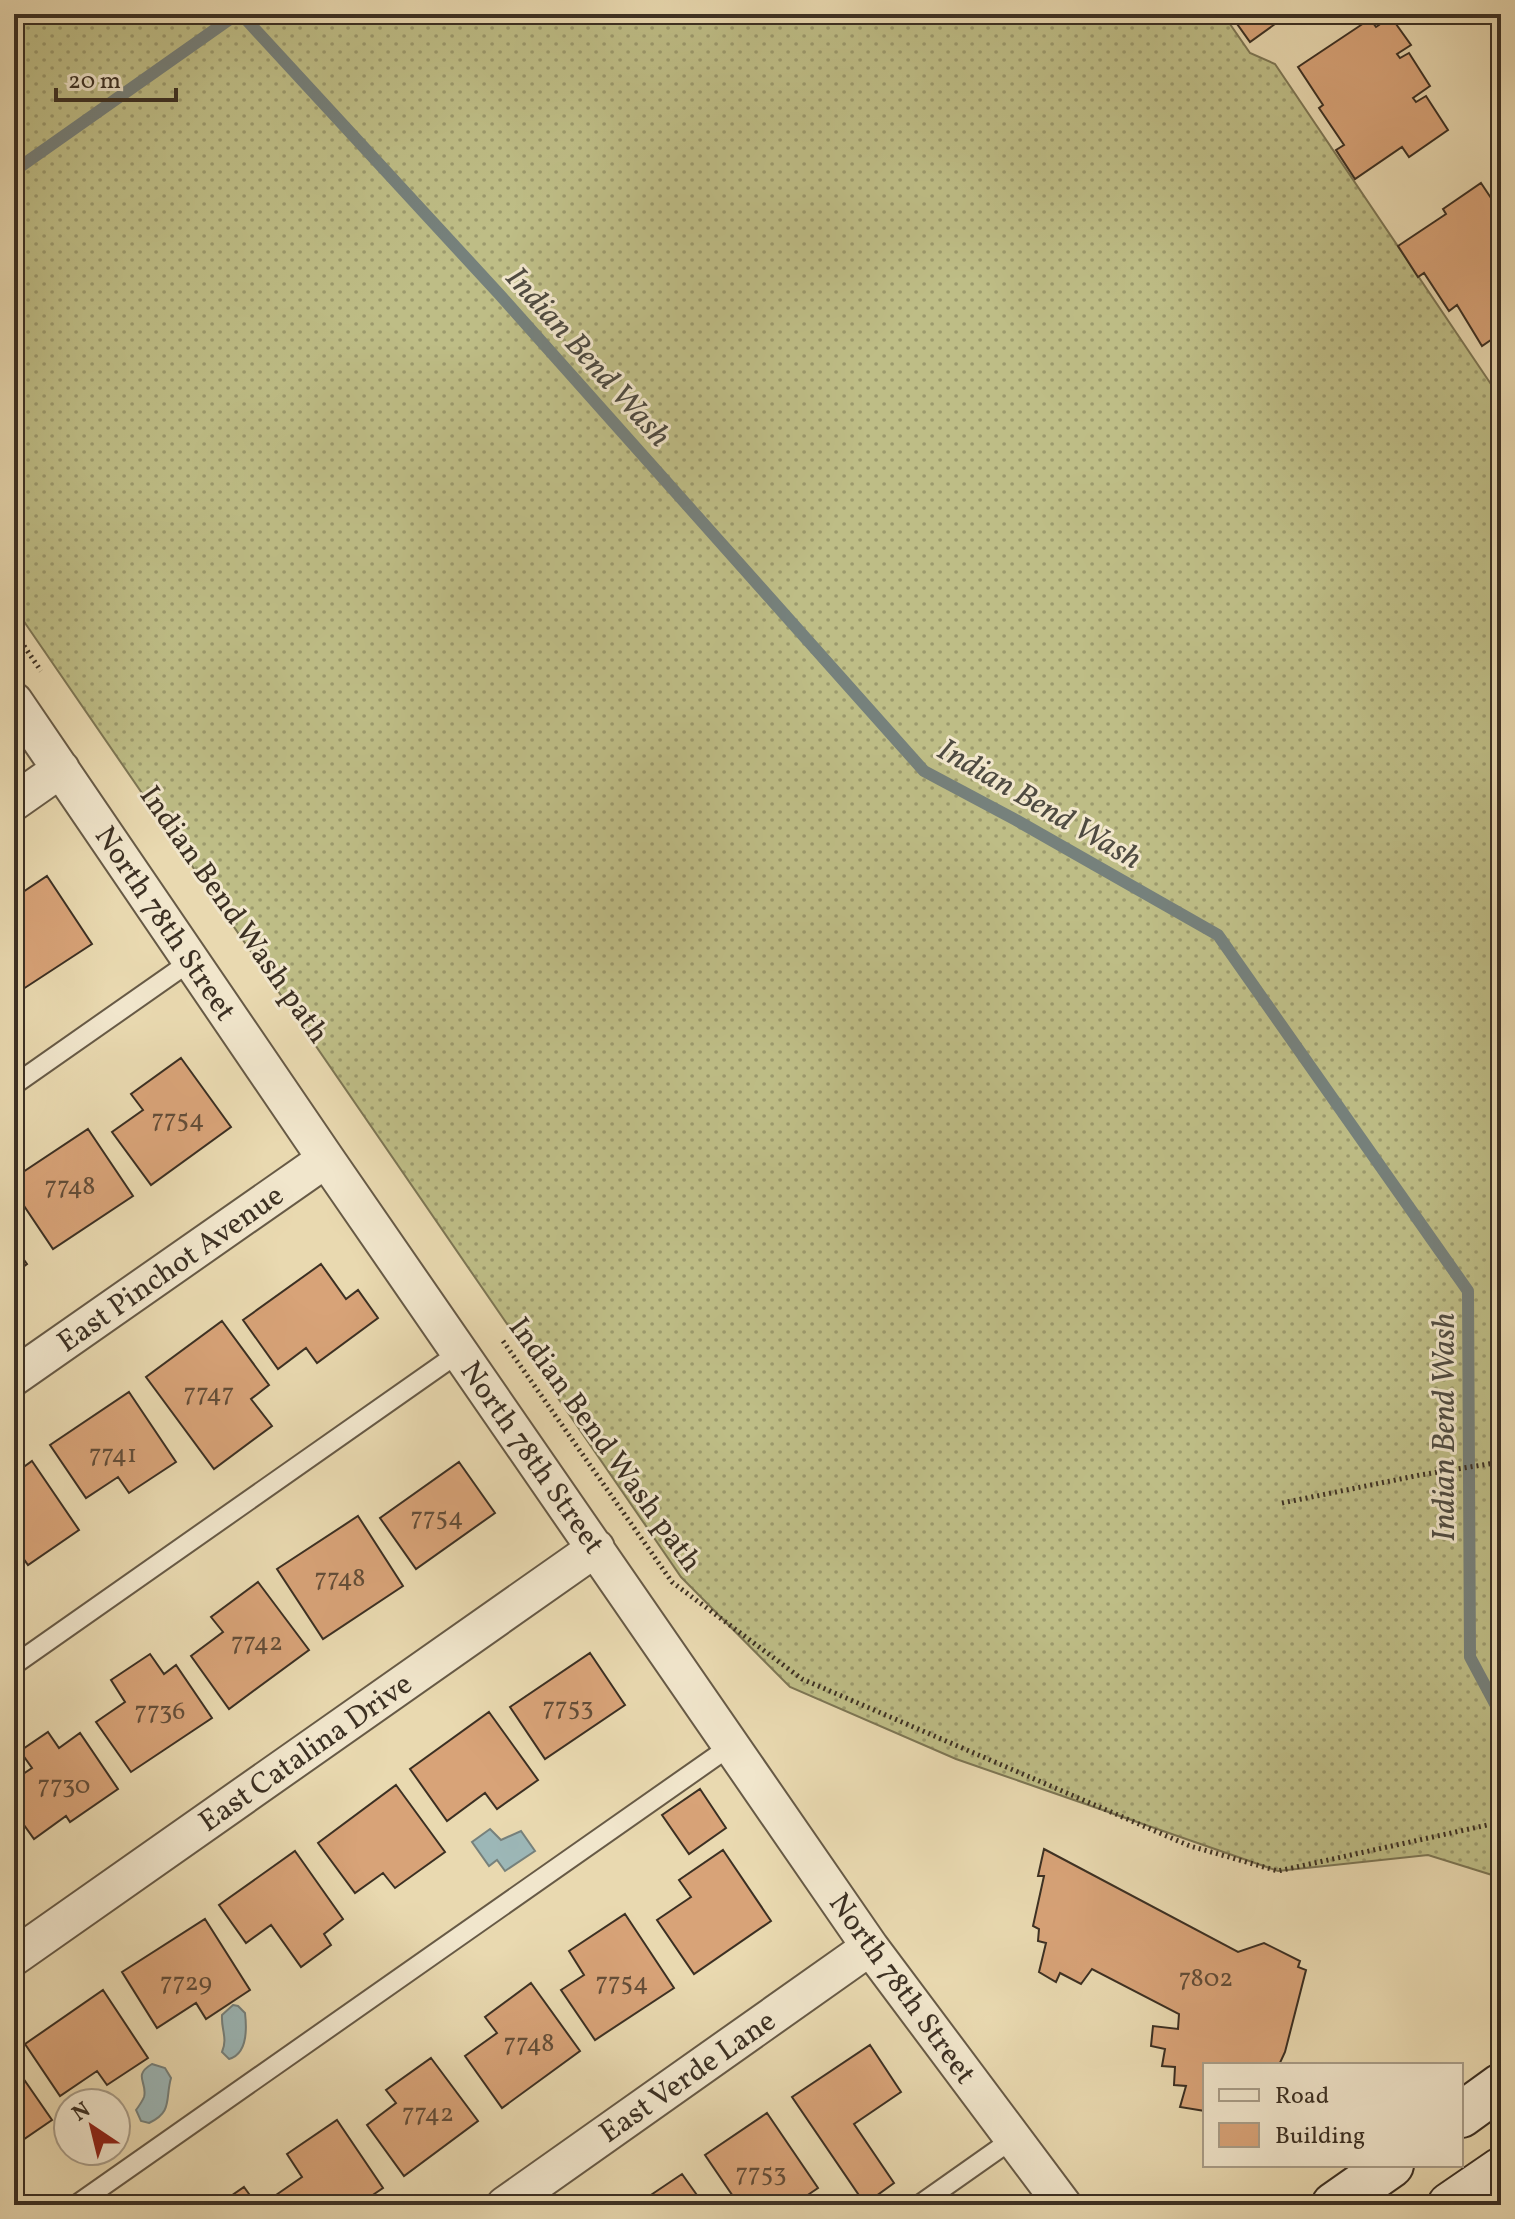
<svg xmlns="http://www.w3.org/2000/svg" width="1515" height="2219" font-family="Vollkorn,serif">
<defs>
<pattern id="grass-dots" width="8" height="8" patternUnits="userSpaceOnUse" patternTransform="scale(2)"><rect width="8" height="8" fill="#bebd86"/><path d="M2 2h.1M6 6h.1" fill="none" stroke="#9c9a6d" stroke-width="1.8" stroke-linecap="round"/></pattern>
</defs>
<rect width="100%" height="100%" fill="#e9d9b0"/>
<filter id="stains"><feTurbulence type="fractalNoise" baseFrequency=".0025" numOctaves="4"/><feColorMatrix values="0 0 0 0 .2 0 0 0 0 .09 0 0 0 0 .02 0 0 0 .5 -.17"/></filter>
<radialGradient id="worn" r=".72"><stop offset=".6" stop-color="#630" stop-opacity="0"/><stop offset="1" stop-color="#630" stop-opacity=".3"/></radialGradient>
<path fill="url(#grass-dots)" stroke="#7d7654" stroke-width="2" d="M14,14h1209l27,39 25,11 226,335v1483l-9,-7 -64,-20 -150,16 -322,-112 -166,-72 -109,-110 -667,-970z"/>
<path fill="#9cb7b7" stroke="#76817c" stroke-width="2" d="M490,1829l11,11 20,-9 14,20 -30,20 -8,-11 -8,6 -17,-24z
M233,2005l5,1 7,7c2,17 2,41 -16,46l-7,-7c6,-14 -1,-22 0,-37z
M152,2064l13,4 6,10c-6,21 2,34 -22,45l-8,-2 -5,-11c3,-4 6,-8 8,-13 4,-15 -12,-21 8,-33z"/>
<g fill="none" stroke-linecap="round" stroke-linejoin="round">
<path stroke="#76817c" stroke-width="12" d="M241,14l259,281 424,476 92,49 202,115 250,356 2,366 31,58
M14,171l223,-157"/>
</g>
<path fill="#d8a378" stroke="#3c3023" stroke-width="2" d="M1230,14h59l-39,28z
M1391,17l20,28 -14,9 3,4 9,-5 21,33 -17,12 3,4 10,-6 22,34 -39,27 -7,-10 -47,32 -19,-29 8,-5 -25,-37 4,-3 -25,-38 72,-48 6,8z
M1481,183l20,30v4l-4,3 4,2v111l-19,13 -25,-41 -8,6 -25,-38 -6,4 -20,-31 48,-32 -3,-5z
M47,876l45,68 -75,49 -3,-4v-91z
M181,1058l50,69 -80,58 -39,-53 31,-22 -12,-16z
M88,1129l45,67 -80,53 -39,-58v-13z
M14,1246l13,18 -13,10z
M321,1264l25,35 12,-9 20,28 -61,45 -11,-15 -28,21 -35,-49z
M222,1321l47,64 -18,14 21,27 -58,43 -68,-92z
M129,1392l47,70 -47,31 -11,-16 -32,21 -36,-53z
M32,1461l47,69 -51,35 -12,-17 -2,1v-75z
M459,1462l36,51 -79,56 -36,-51z
M358,1516l45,70 -80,53 -46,-70z
M258,1582l51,68 -80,59 -38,-53 32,-24 -12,-15z
M590,1653l35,52 -80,54 -35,-52z
M150,1654l14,20 12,-9 36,53 -81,54 -35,-50 29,-20 -14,-22z
M489,1712l49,68 -41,29 -12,-16 -38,28 -37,-52z
M48,1732l11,16 21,-15 38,56 -48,33 -4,-6 -32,23 -20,-28v-31l18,-12 -12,-17z
M396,1785l49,67 -50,36 -12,-15 -28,20 -37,-50z
M700,1789l26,39 -37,26 -27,-39z
M1044,1849l194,103 26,-9 36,18 -2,6 8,3 -21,82 -6,13h-74v46l-25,-4 6,-21 -12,-1 1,-18 -13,-1 3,-17 -14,-3 2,-20 25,3 1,-15 -87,-45 -11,15 -21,-11 -4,9 -17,-10 7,-29 -8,-2 1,-12 -6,-3 11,-50h-6z
M723,1850l48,71 -77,53 -37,-54 34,-23 -12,-17z
M295,1851l48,68 -19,15 7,11 -30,22 -30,-42 -25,18 -27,-38z
M625,1914l49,74 -79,52 -34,-50 23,-15 -15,-24z
M205,1919l45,71 -44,29 -10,-16 -39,25 -35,-56z
M531,1983l49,68 -78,57 -37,-52 32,-23 -12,-16z
M103,1990l45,68 -41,27 -10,-14 -37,25 -35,-52z
M870,2045l31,47 -47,32 40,59 -29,21 -73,-107z
M431,2058l47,63 -74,55 -37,-51 29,-22 -10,-13z
M14,2065l38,55 -38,26z
M767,2113l51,75 -25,17h-54l-34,-50z
M337,2120l46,68 -25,17h-76l-6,-10 26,-18 -15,-23z
M682,2174l22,31h-68z
M244,2187l13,18h-39z"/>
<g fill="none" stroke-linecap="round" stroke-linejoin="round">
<g stroke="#675a46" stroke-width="22">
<path id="lane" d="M14,1085l177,-124
M14,1665l446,-313
M76,2205l656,-460
M919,2205l95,-67"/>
</g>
<g stroke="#675a46" stroke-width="40">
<path id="street" d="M14,701l312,458 544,788 193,258
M14,802l47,-33
M14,1377l312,-218
M14,1957l582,-409
M505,2205l365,-258"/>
</g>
<g stroke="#3c3023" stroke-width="48">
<path id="secondary" d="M1461,2115l40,-29
M1334,2205l57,-40
M1450,2205l51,-35"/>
</g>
<path stroke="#3c3023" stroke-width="5" stroke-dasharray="2 4" stroke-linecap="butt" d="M14,631l27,40
M503,1341l169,241 130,97 388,167 88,25 223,-49
M1282,1503l138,-28 81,-13"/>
<use href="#lane" stroke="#f1e6cc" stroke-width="18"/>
<use href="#street" stroke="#f1e6cc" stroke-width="36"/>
<use href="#secondary" stroke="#f1e6cc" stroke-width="44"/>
</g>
<g text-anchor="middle" stroke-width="6" stroke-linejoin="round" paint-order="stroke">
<g font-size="26" fill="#634d38">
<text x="178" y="1127">7754</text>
<text x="70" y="1194">7748</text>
<text x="209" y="1401">7747</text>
<text x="113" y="1462">7741</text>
<text x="437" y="1525">7754</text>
<text x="340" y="1586">7748</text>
<text x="257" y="1650">7742</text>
<text x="568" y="1715">7753</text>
<text x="160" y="1719">7736</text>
<text x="64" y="1793">7730</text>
<text x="1206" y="1986">7802</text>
<text x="186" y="1990">7729</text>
<text x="622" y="1990">7754</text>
<text x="529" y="2051">7748</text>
<text x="428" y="2121">7742</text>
<text x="761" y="2181">7753</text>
</g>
<g font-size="30" fill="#3c3023" stroke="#f1e6cc">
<text transform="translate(235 914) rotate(55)" y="10">Indian Bend Wash path</text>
<text transform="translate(166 923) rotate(56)" y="10">North 78th Street</text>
<text transform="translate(170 1268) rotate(-35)" y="10">East Pinchot Avenue</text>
<text transform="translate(606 1444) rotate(54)" y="10">Indian Bend Wash path</text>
<text transform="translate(533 1457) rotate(55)" y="10">North 78th Street</text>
<text transform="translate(305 1752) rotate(-35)" y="10">East Catalina Drive</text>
<text transform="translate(903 1988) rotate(54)" y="10">North 78th Street</text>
<text transform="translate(687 2076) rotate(-35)" y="10">East Verde Lane</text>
</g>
<g font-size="32" font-style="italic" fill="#4f4b41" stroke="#f1e6cc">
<text transform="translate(589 356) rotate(48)" y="11">Indian Bend Wash</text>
<text transform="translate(1040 803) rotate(30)" y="11">Indian Bend Wash</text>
<text transform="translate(1443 1427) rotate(-90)" y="11">Indian Bend Wash</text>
</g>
</g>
<rect width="1515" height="2219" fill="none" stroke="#e9d9b0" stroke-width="48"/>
<rect x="16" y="16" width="1483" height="2187" fill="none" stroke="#3c3023" stroke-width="4"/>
<rect x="24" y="24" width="1467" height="2171" fill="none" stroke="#3c3023" stroke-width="2"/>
<rect x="1203" y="2063" width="260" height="104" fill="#f1e6cc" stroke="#a99d88" stroke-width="2"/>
<rect x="1219" y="2089" width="40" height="12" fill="#f1e6cc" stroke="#a99d88" stroke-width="2"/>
<text x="1275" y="2103" font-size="24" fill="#3c3023">Road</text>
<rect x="1219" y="2123" width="40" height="24" fill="#d8a378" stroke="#a99d88" stroke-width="2"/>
<text x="1275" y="2143" font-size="24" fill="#3c3023">Building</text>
<g transform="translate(92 2127) rotate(325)"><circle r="38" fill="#f1e6cc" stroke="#a99d88" stroke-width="2"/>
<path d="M0-6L14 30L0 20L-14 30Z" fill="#8f2418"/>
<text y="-12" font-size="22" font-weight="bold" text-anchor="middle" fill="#3c3023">N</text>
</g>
<path d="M56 88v12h120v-12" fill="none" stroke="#3c3023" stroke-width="4"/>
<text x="68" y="88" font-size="24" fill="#3c3023" stroke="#f1e6cc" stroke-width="6" paint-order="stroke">20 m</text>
<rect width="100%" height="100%" filter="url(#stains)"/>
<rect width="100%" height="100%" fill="url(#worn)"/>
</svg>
